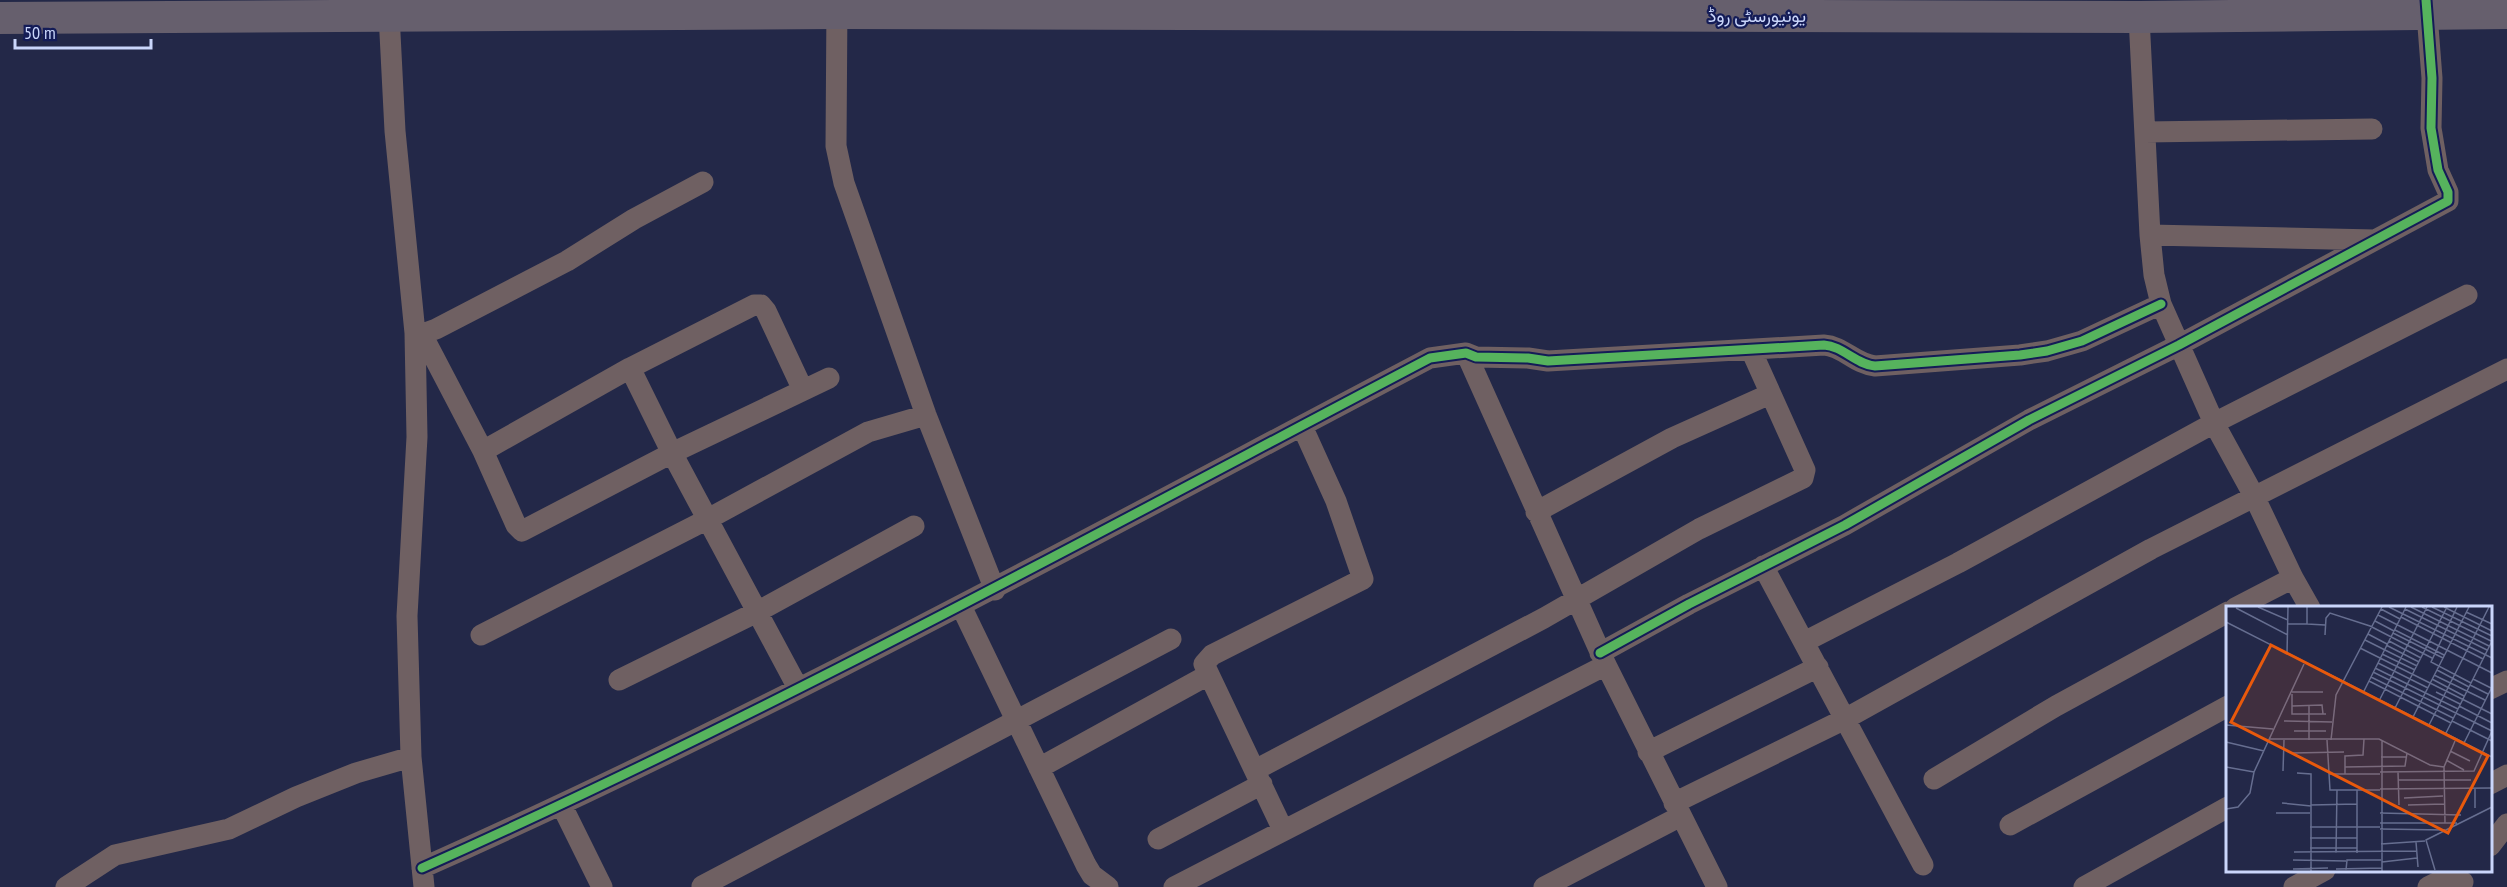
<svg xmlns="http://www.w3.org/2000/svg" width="2507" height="887" font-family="'PT Sans Narrow',Vazirmatn,sans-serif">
<rect width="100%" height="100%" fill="#232848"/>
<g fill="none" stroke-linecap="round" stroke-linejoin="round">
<path stroke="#6f6062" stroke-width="21" d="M837,1l-1,145 8,37 82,232 69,175
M389,14l6,117 20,202 2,104 -10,179 4,141 13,130
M2139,17l11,218 4,40 7,29 53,119 40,73 39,82 17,30
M2145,132l227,-3
M2150,235l225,5
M415,333h10l11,-4 131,-68 67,-42 69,-37
M425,333l1,9 57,109 33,74 6,6 150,-78 157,-75
M1466,353l140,312 111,222
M630,368l42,85 126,235
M483,451l147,-83 124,-63h7l5,6 37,79
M1536,512l136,-74 98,-44
M1763,566l160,299
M961,606l125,259 6,10 16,12
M2235,608l58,-30
M481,635l227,-116 160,-87 58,-17
M1804,642l154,-79 256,-140 253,-128
M1600,653l89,-49 156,-79 184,-105 150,-75 269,-144v-9l-10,-22 -7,-42 1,-50 -6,-77
M619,680l138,-68 157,-86
M2490,689l17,-8
M1648,752l170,-85
M1039,768l169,-93
M1255,770l289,-152 155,-89 104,-51 2,-8 -54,-120
M1934,779l122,-73 172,-94
M2490,784l17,-9
M1674,803l171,-84 306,-170 356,-180
M562,806l40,81
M2010,825l218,-119
M1283,830l-79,-166 8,-9 151,-76 -27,-78 -34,-75
M1158,839l104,-55
M2490,846l17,-22
M422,868c344,-153 675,-335 1008,-510l36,-5 10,4 52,1 20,3 276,-16c19,1 31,19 51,21l145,-11 27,-4 35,-10 79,-37
M702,886l469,-247
M66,887l49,-32 114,-26 67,-32 60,-24 55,-16
M1174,887l432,-222
M1544,887l137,-71
M2084,887l144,-80
M2294,887l31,-17
M2428,887l22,-11 13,6"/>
<path stroke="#665f6d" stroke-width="32" d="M0,18l836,-5 1303,4 368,-4"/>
<g stroke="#141c57" stroke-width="13">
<path id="cycleway" d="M1600,653l89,-49 156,-79 184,-105 150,-75 269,-144v-9l-10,-22 -7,-42 1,-50 -6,-78
M422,868c344,-153 675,-335 1008,-510l36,-5 10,4 52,1 20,3 276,-16c19,1 31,19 51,21l145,-11 27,-4 35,-10 79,-37"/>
</g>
<use href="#cycleway" stroke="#56b35d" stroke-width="9"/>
</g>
<g text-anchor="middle" stroke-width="4.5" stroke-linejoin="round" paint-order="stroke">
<g font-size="18" fill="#cad6fb" stroke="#141c57">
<text x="1757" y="22">یونیورسٹی روڈ</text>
</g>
</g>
<g transform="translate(2226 606)">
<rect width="266" height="266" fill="#232848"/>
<path fill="none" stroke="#666e90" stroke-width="1.5" d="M32,1l30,13M163,1l103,51M185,1l78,39M196,1l69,34M206,1l60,29M218,1l48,24M231,1l-26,55 40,21M10,2l52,27M155,3l19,10M179,3l82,41M240,6l26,12M152,9l114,58M175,11l82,42M149,15l19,10M0,16l266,135M62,18h19v-17M81,18l18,1M169,24l49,25M167,27l50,25M142,28l19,10M99,29l1,-17 4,-5 40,13 62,32M139,34l52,26M163,35l32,17M160,39l33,17M134,42l132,66M61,48l1,-47M156,48l33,16M152,57l50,25M149,62l83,41M211,64l32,17M147,66l119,59M208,69l51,25M145,71l82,41M206,73l32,17M247,73l18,9M143,75l82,42M244,79l18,9M66,86h31M210,86l24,12M137,87l43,-86M66,88v20h34M153,95l48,-94M83,99v35M66,100l30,-1 1,9M233,100l33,17M169,102l52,-101M187,111l56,-110M58,115l48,1M226,115l40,20M0,119l47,4M203,119l60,-118M68,125h32M220,127l46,-92M43,133h110l51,26 14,2M101,134l3,50h50M105,134l5,-45 46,-88M0,136l38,9M238,137l28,-56M224,145l20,10M66,147l52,-1M155,151h25M220,154l18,10M0,161l28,5M119,161l60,-1 2,-13M57,165l1,-31M154,166l94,-1 18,-40M172,166l1,33M71,167l14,1v97M103,168h51M119,168v-18l18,-1 1,-16M172,174h73M249,182v20M154,183l112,-1M131,184v63M178,192l39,-2M56,197l29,3M85,199l46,-1M182,199l36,-1M0,203l12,-2 12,-14 4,-21 50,-108M50,207h34M154,207l81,2M154,217h77M219,217l-1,-56 11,-26M84,221h70M154,223l65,1M84,232h47M190,236l2,25M155,238l44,-3M84,242h47M68,246l123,-1M110,247l1,-63M67,254l53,1M156,256l35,-4M67,263l35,-1M110,263l46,-1M120,264l1,-10h34M209,264l-9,-30 66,-33M156,265v-130"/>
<path fill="#e8590c" fill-opacity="0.15" stroke="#e8590c" stroke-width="3" d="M45,39l217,111 -40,77 -217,-111z"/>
<rect width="266" height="266" fill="none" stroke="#cad6fb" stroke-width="3"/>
</g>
<path d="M15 39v9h136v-9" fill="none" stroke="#cad6fb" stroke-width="3"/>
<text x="24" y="39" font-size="18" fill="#cad6fb" stroke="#141c57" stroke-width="4.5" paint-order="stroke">50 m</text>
</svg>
